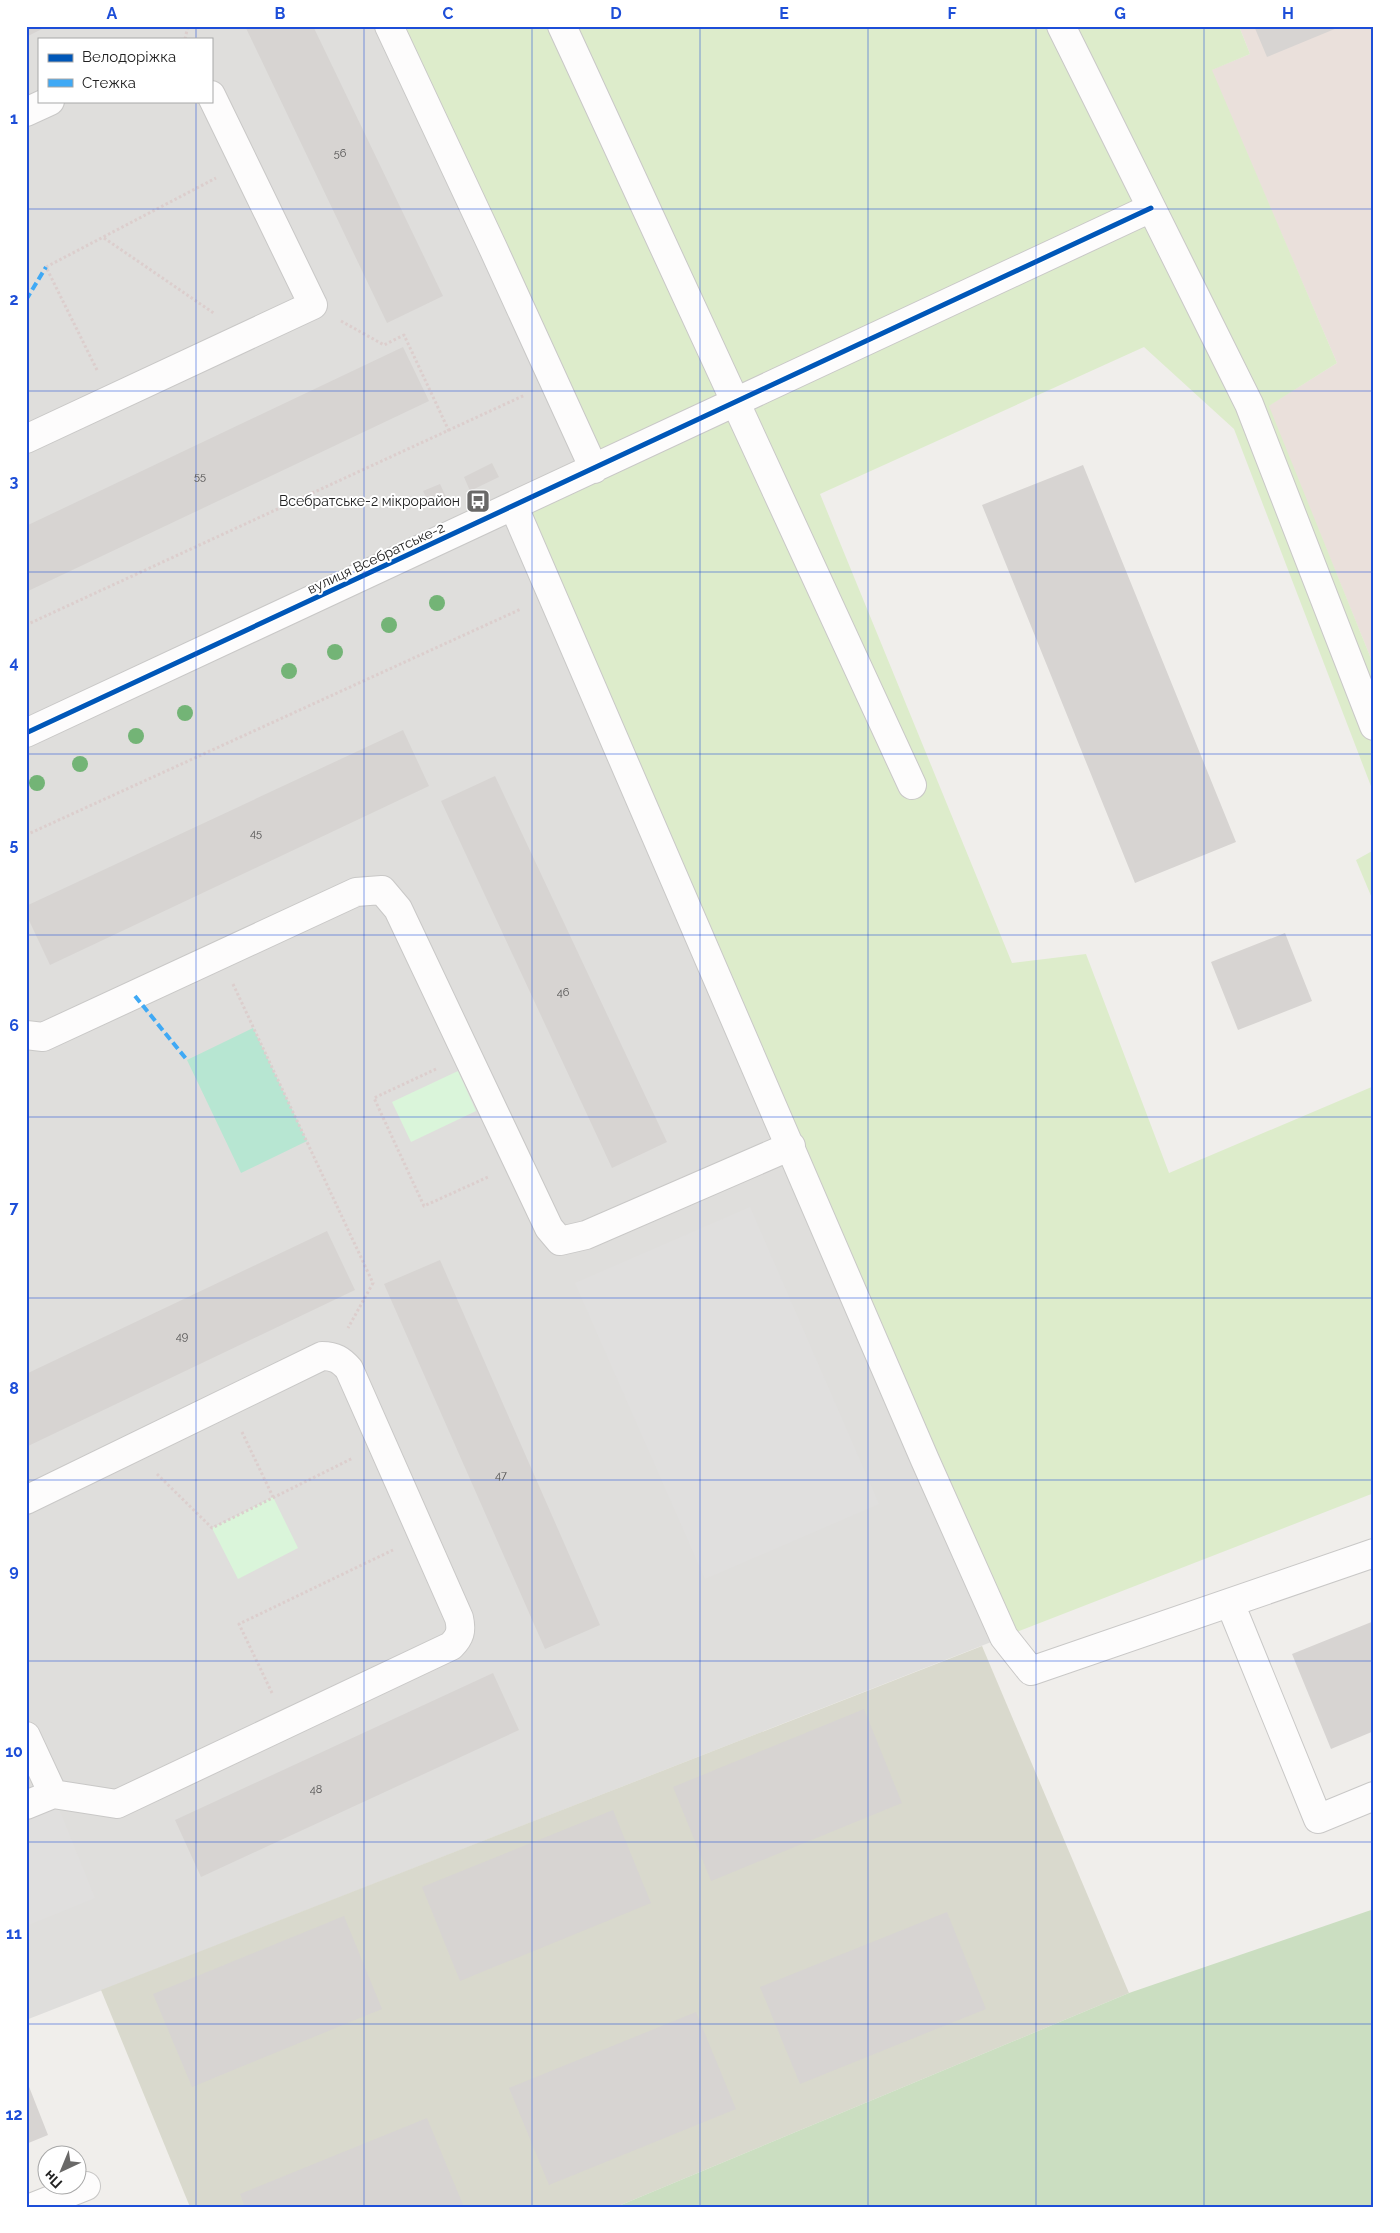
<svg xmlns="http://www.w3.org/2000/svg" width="1400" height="2233" font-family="Raleway,sans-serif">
<rect width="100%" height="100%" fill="#f0eeeb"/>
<path fill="#dfdedc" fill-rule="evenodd" d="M26,26h454l75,355 449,1256 -978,383zM39,39h172v62h-172z"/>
<path fill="#eae0db" d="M1239,26h135v640l-106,-260 69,-43 -126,-293 39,-16z"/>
<path fill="#d9d9cd" d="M982,1646l147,347 -513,214h-426l-89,-217z"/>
<path fill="#ddeccb" d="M389,26h850l11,28 -38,16 125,293 -68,43 105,260v128l-140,-365 -90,-82 -324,147 192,469 74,-9 83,219 205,-87v407l-370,144 -490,-1130 79,-37z
M1374,850v53l-18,-43z"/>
<path fill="#cbdec1" d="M1374,1909v298h-758l513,-214z"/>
<path fill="#daf5da" d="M458,1071l18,40 -65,31 -19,-40z
M273,1497l25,51 -60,31 -26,-51z"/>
<path fill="#b7e6d2" d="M253,1028l54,113 -66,32 -54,-113z"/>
<path fill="#e0dfde" d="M750,1207l129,297 -174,75 -130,-296z
M53,1794l42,104 -69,28v-121z"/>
<path fill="#d7d4d2" d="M26,26h22l-22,11z
M245,26h68l130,270 -56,27z
M1254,26h88l-75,31z
M403,347l26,54 -403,191v-66z
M492,463l7,14 -29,14 -6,-14z
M1083,465l153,377 -101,41 -153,-378z
M440,484l8,17 -16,8 -9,-18z
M403,730l26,56 -379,179 -24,-51v-8z
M495,776l172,366 -55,26 -171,-367z
M1285,933l27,68 -74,29 -27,-68z
M327,1231l28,59 -329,157v-73z
M440,1260l160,365 -55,24 -161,-365z
M1374,1621v110l-43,18 -39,-95z
M493,1673l26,57 -318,147 -26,-57z
M864,1709l38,94 -191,78 -38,-94z
M613,1810l38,93 -191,78 -38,-94z
M947,1912l39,97 -186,75 -40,-97z
M344,1916l38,93 -190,78 -39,-93z
M696,2012l40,97 -187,76 -40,-97z
M26,2079l22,56 -22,9z
M427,2118l37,89h-219l-5,-13z"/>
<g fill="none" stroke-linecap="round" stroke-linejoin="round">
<g stroke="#c9c8c7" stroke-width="30">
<path id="minor" d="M389,26l104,222 101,221
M562,26l350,759
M1061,26l188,378 125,322
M26,112l24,-11
M26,439l287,-134 -102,-210
M514,507l411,953 79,177 27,34 343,-118
M26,733l1125,-525
M26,1035l17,2 313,-145 26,-2 16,19 151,319 11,13 26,-6 205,-89
M26,1500l296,-144c13,0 19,4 27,13l110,249c3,13 1,19 -8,28l-334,158 -64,-10
M1230,1603l88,216 56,-23
M26,1736l27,58 -27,11
M33,2207l53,-21"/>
</g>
<path stroke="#dccecd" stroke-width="3" stroke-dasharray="2.5 2.5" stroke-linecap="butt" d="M185,39l3,-13
M104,238l111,76
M341,321l43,24 20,-10 45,96
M97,370l-51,-103 170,-89
M26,625l499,-230
M26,835l495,-226
M233,984l140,299 -25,45
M436,1069l-62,29 50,108 64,-29
M242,1432l31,65
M157,1474l55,54 141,-70
M272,1693l-33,-69 154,-74"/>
<use href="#minor" stroke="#fdfcfc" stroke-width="28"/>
<path stroke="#3fa9f5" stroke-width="4" stroke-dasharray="8 4" stroke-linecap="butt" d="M26,300l20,-33
M135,996l52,64"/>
<g stroke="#fff" stroke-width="8">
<path id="cycleway" d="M26,733l1125,-525"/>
</g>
<use href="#cycleway" stroke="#0057b8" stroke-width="5"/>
</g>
<g fill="#73b476">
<circle cx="437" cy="603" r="8"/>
<circle cx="389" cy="625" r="8"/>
<circle cx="335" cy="652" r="8"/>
<circle cx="289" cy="671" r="8"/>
<circle cx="185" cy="713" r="8"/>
<circle cx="136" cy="736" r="8"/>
<circle cx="80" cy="764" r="8"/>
<circle cx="37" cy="783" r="8"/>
</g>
<path fill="none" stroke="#1d4ed8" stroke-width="1" stroke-opacity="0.55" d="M196,26v13M364,26v2181M532,26v2181M700,26v2181M868,26v2181M1036,26v2181M1204,26v2181M196,101v2106M26,209h1348M26,391h1348M26,572h1348M26,754h1348M26,935h1348M26,1117h1348M26,1298h1348M26,1480h1348M26,1661h1348M26,1842h1348M26,2024h1348"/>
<defs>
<g id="bus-square" transform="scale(1.25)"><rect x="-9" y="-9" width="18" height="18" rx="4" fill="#6a6968" stroke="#fff"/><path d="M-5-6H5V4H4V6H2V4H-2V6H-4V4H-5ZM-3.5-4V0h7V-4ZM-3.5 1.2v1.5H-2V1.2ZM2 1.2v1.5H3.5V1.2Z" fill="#fff"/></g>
</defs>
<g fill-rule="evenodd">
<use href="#bus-square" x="478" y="501"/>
</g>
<g text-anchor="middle" stroke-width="4" stroke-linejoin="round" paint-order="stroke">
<g font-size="11" fill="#4f4e4e">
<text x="340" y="157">56</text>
<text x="200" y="480">55</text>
<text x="256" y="837">45</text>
<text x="563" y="996">46</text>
<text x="182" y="1340">49</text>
<text x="501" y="1479">47</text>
<text x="316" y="1793">48</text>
</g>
<g font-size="14" fill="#222" stroke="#fff" text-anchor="end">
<text x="460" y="506">Всебратське-2 мікрорайон</text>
</g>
<g font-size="14" fill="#222" stroke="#fff">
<text transform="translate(376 558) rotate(-25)" y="5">вулиця Всебратське-2</text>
</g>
</g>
<rect width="1400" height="2233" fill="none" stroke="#ffffff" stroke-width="55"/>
<rect x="38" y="38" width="175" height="65" fill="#ffffff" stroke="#a7a7a7"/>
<rect x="48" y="54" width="25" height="8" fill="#0057b8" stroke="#a7a7a7"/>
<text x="82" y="62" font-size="15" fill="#222222">Велодоріжка</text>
<rect x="48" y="79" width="25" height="8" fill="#3fa9f5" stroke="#a7a7a7"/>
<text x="82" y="88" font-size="15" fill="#222222">Стежка</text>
<g transform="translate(62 2170) rotate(224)"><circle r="24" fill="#ffffff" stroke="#a7a7a7"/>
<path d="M0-4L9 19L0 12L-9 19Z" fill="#6a6968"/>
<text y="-8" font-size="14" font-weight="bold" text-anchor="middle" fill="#222222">Пн</text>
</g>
<rect x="28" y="28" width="1344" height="2178" fill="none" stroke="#1d4ed8" stroke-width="2"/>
<g font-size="16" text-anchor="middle" font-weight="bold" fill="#1d4ed8">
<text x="112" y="19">A</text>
<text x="280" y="19">B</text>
<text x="448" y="19">C</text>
<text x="616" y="19">D</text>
<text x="784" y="19">E</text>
<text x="952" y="19">F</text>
<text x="1120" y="19">G</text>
<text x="1288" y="19">H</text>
<text x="14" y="124">1</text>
<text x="14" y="305">2</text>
<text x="14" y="487">3</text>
<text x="14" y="668">4</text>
<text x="14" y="850">5</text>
<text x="14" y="1031">6</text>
<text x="14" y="1213">7</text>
<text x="14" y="1394">8</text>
<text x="14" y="1576">9</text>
<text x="14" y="1757">10</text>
<text x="14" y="1939">11</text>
<text x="14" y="2120">12</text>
</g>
</svg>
